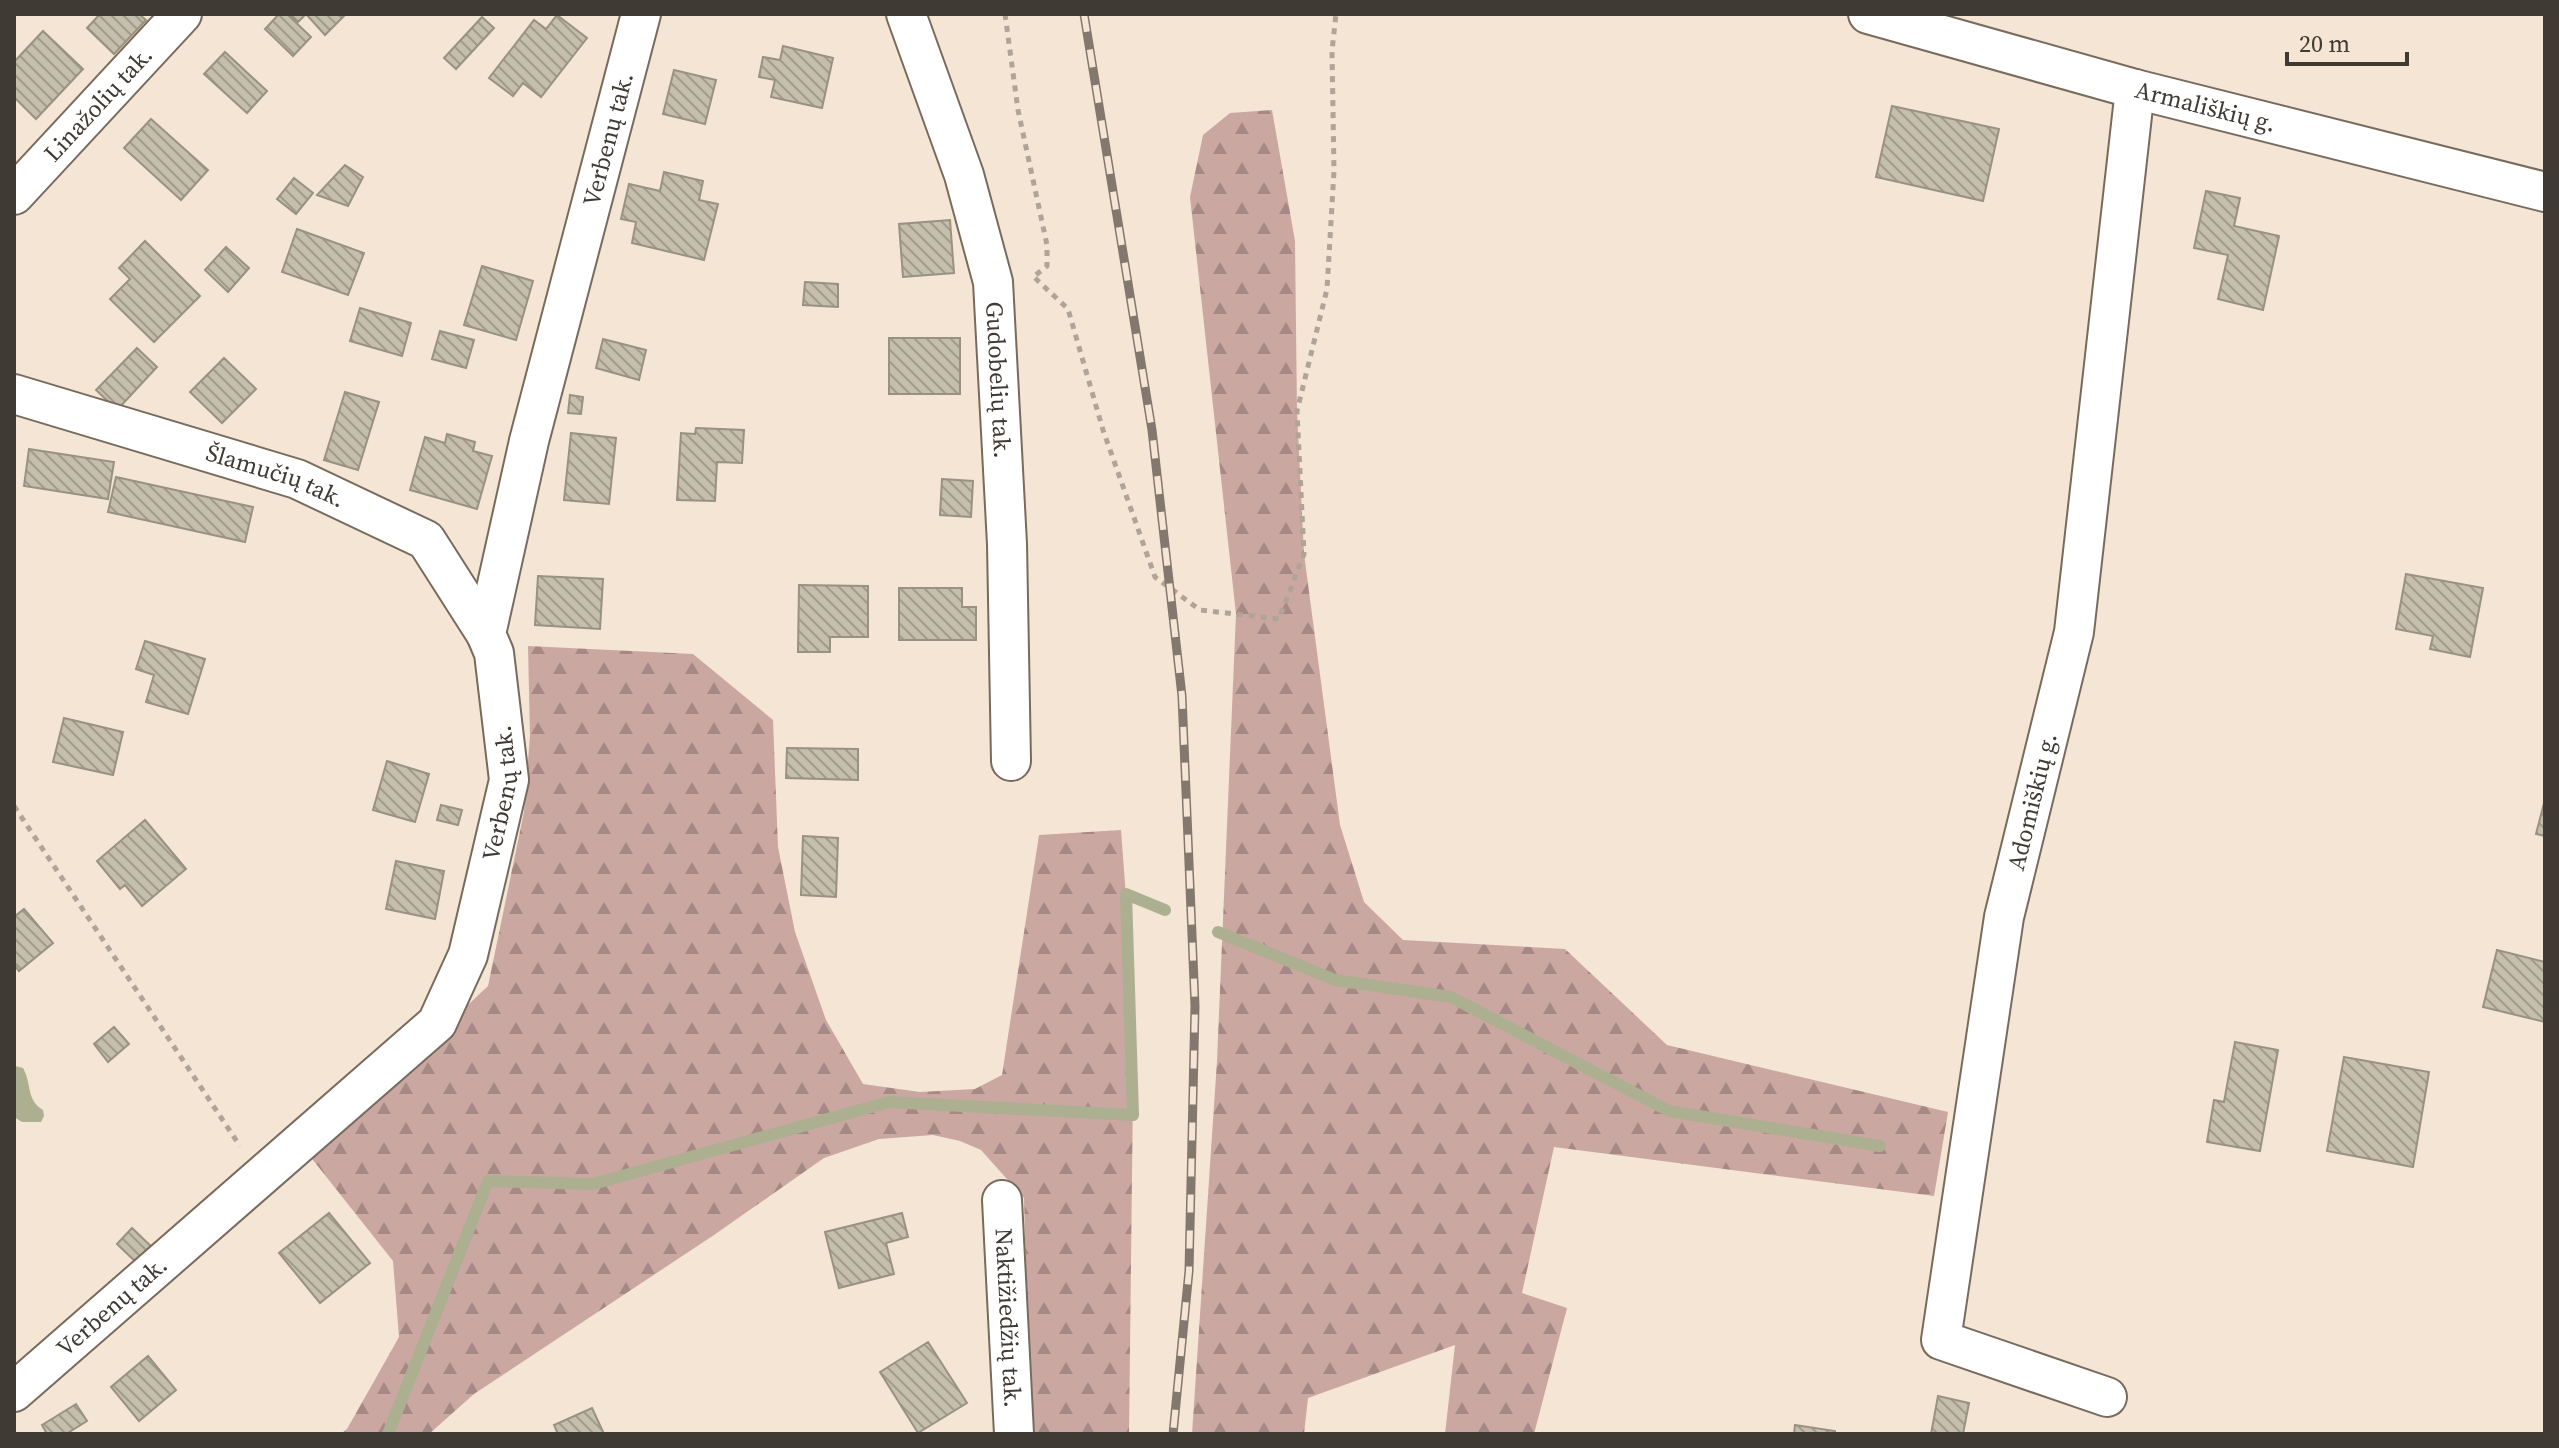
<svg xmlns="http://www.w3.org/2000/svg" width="2559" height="1448" font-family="'Source Serif 4',serif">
<defs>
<pattern id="forest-firs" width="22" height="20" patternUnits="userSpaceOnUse" patternTransform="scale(2)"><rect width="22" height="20" fill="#cba7a2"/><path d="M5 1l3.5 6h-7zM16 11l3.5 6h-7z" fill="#a68985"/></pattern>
<pattern id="building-back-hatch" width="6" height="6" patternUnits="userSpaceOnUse" patternTransform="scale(2)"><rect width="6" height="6" fill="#c5beab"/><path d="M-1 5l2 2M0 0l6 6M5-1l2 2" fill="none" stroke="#a19b8c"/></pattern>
</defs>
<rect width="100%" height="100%" fill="#f4e5d4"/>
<path fill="url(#forest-firs)" d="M1272,110l23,131 2,170 7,143 36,271 24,77 39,38 162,9 102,96 281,67 -14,84 -380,-49 -32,146 45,15 -33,126h-89l10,-89 -147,53 -4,36h-112l25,-373 19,-447 -46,-417 13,-62 27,-22z
M528,646l165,8 80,66 5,127 17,85 31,88 37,64 57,8 55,-3 27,-14 37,-240 82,-5 13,174 -5,430h-99l-6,-236 -43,-48 -21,-9 -27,-6 -54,4 -55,19 -110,77 -240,159 -45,40h-88l6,-5 52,-92 -6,-76 -84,-106 179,-169 36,-174 6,-76z"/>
<path fill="#acb090" d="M15,1066l8,2c9,16 3,32 20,42l1,6 -3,6h-19l-8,-5z"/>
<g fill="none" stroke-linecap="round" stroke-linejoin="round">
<path stroke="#acb090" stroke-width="12" d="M1218,932l117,48 116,17 218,114 211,35
M388,1434l100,-253 105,3 296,-82 244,13 -7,-221 39,16"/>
</g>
<path fill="url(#building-back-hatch)" stroke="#999280" stroke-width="2" d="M100,14h39l7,6 -32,34 -27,-26z
M279,14h8l24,23 -18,19 -28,-27z
M290,14h56l-21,21 -19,-21 -8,8z
M557,15l30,23 -46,59 -18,-14 -10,13 -24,-18 45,-58 12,9z
M482,17l12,11 -38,41 -12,-11z
M43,31l40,38 -47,50 -22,-22v-35z
M783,46l50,12 -11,50 -51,-11 4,-17 -16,-3 4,-20 17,3z
M225,52l42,39 -20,22 -43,-39z
M674,70l42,10 -11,44 -42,-10z
M1892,106l107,23 -16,72 -107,-24z
M151,119l57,51 -27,30 -57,-52z
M345,165l18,12 -15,29 -31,-11z
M664,172l39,9 -4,19 19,4 -14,56 -72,-17 4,-21 -15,-3 8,-35 31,7z
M294,178l19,15 -17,21 -19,-15z
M2206,191l34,7 -6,28 45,10 -16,74 -45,-11 10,-44 -34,-7z
M950,220l4,53 -51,4 -4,-53z
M297,229l67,24 -16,42 -66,-23z
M145,241l55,55 -46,46 -44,-43 20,-20 -11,-11z
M226,247l23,21 -21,24 -23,-22z
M482,266l51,15 -17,59 -52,-15z
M805,282l33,2v23l-35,-2z
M360,308l51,15 -9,33 -52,-15z
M440,331l34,9 -8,28 -34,-9z
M889,338h71v56h-71z
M603,339l43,11 -7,30 -43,-12z
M137,348l20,19 -40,43 -21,-20z
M224,358l32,31 -34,34 -32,-31z
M345,392l34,10 -21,68 -34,-10z
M570,395l13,2 -2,17 -13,-1z
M696,428l48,2 -2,33 -25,-1 -2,39 -38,-1 4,-67 14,1z
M571,433l45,5 -7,66 -45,-4z
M447,434l28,8 -2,9 19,5 -15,53 -67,-19 15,-53 20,6z
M29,449l85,13 -6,37 -84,-13z
M116,477l137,30 -8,35 -137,-30z
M942,479l31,2 -2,36 -31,-2z
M2406,574l77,14 -13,69 -40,-8 3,-13 -37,-7z
M538,576l65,3 -3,50 -65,-4z
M799,585l69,1v51h-38v15h-32z
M899,588h63v19h14v33h-77z
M145,641l60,18 -17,55 -42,-12 8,-27 -18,-6z
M64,718l59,14 -10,43 -60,-13z
M787,748l71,1v31l-72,-2z
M387,761l42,13 -14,48 -42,-12z
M2545,799v37l-9,-2z
M441,805l21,5 -4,15 -21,-5z
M145,820l41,49 -44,37 -17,-21 -5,4 -23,-28z
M803,836l35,2 -2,59 -35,-2z
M396,861l48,10 -9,48 -49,-10z
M24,909l29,34 -34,28 -5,-6v-48z
M2497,950l48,12v60l-62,-15z
M114,1027l15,17 -21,18 -14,-18z
M2235,1042l43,8 -18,101 -53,-9 7,-42 10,2z
M2344,1057l85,15 -16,95 -86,-16z
M329,1213l41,50 -50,40 -41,-50z
M902,1213l6,24 -22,6 8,31 -55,14 -14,-56z
M132,1228l24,23 -15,16 -24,-23z
M928,1342l39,61 -49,30 -38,-61z
M148,1356l28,34 -37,31 -28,-34z
M1938,1396l31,7 -6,31h-32z
M76,1404l11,17 -21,13h-19l-5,-9z
M592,1408l12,26h-46l-4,-9z
M1795,1425l40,6v3h-41z"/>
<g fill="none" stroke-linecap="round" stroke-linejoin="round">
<g stroke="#786b5d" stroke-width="42">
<g id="minor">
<path id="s1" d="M906,14l58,161 29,107 14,262 4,217"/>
<path id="s2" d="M1868,14l267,75 410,103"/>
<path id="s3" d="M14,195l168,-181"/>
<path id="s4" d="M14,394l283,85 129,61 60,94"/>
<path id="s5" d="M1002,1200l12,234"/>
<path id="s6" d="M14,1392l423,-369 31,-68 41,-175 -15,-127 -8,-19 43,-193 112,-427"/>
<path id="s7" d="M2107,1397l-166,-57 63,-423 70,-285 61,-543"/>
</g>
</g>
<path stroke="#afa497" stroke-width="5" stroke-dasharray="6 6" stroke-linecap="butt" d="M1005,14l13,96 29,135v21l-15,12
M1035,278l33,31 35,121 52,147 45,33 79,9 25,-65 -7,-143 30,-122 7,-118 -2,-120 4,-37
M14,806l226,340"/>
<use href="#minor" stroke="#fff" stroke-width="38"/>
<g stroke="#82786e" stroke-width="9">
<path id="rail" d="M1084,14l68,416 30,266 13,310 -6,265 -16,163"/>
</g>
<use href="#rail" stroke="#f4e5d4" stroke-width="6" stroke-dasharray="18" stroke-linecap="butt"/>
</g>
<g text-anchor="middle" stroke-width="7" stroke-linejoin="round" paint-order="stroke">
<g font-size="24" fill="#403a34" stroke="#f4e5d4">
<text dy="8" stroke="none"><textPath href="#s3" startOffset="124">Linažolių tak.</textPath></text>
<text dy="8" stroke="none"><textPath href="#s2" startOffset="350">Armališkių g.</textPath></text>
<text dy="8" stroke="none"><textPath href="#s6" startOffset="1474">Verbenų tak.</textPath></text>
<text dy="8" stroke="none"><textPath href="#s1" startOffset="380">Gudobelių tak.</textPath></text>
<text dy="8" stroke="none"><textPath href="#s4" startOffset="274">Šlamučių tak.</textPath></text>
<text dy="8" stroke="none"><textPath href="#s6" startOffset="802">Verbenų tak.</textPath></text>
<text dy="8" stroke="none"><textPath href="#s7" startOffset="722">Adomiškių g.</textPath></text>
<text dy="8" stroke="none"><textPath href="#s6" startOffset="130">Verbenų tak.</textPath></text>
<text dy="8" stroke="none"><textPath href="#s5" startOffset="118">Naktižiedžių tak.</textPath></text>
</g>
</g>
<rect width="2559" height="1448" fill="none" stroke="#403a34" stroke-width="32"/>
<path d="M2287 52v12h120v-12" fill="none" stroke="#403a34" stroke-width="4"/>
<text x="2299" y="52" font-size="24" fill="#403a34" stroke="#f4e5d4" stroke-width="6" paint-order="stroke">20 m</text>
</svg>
